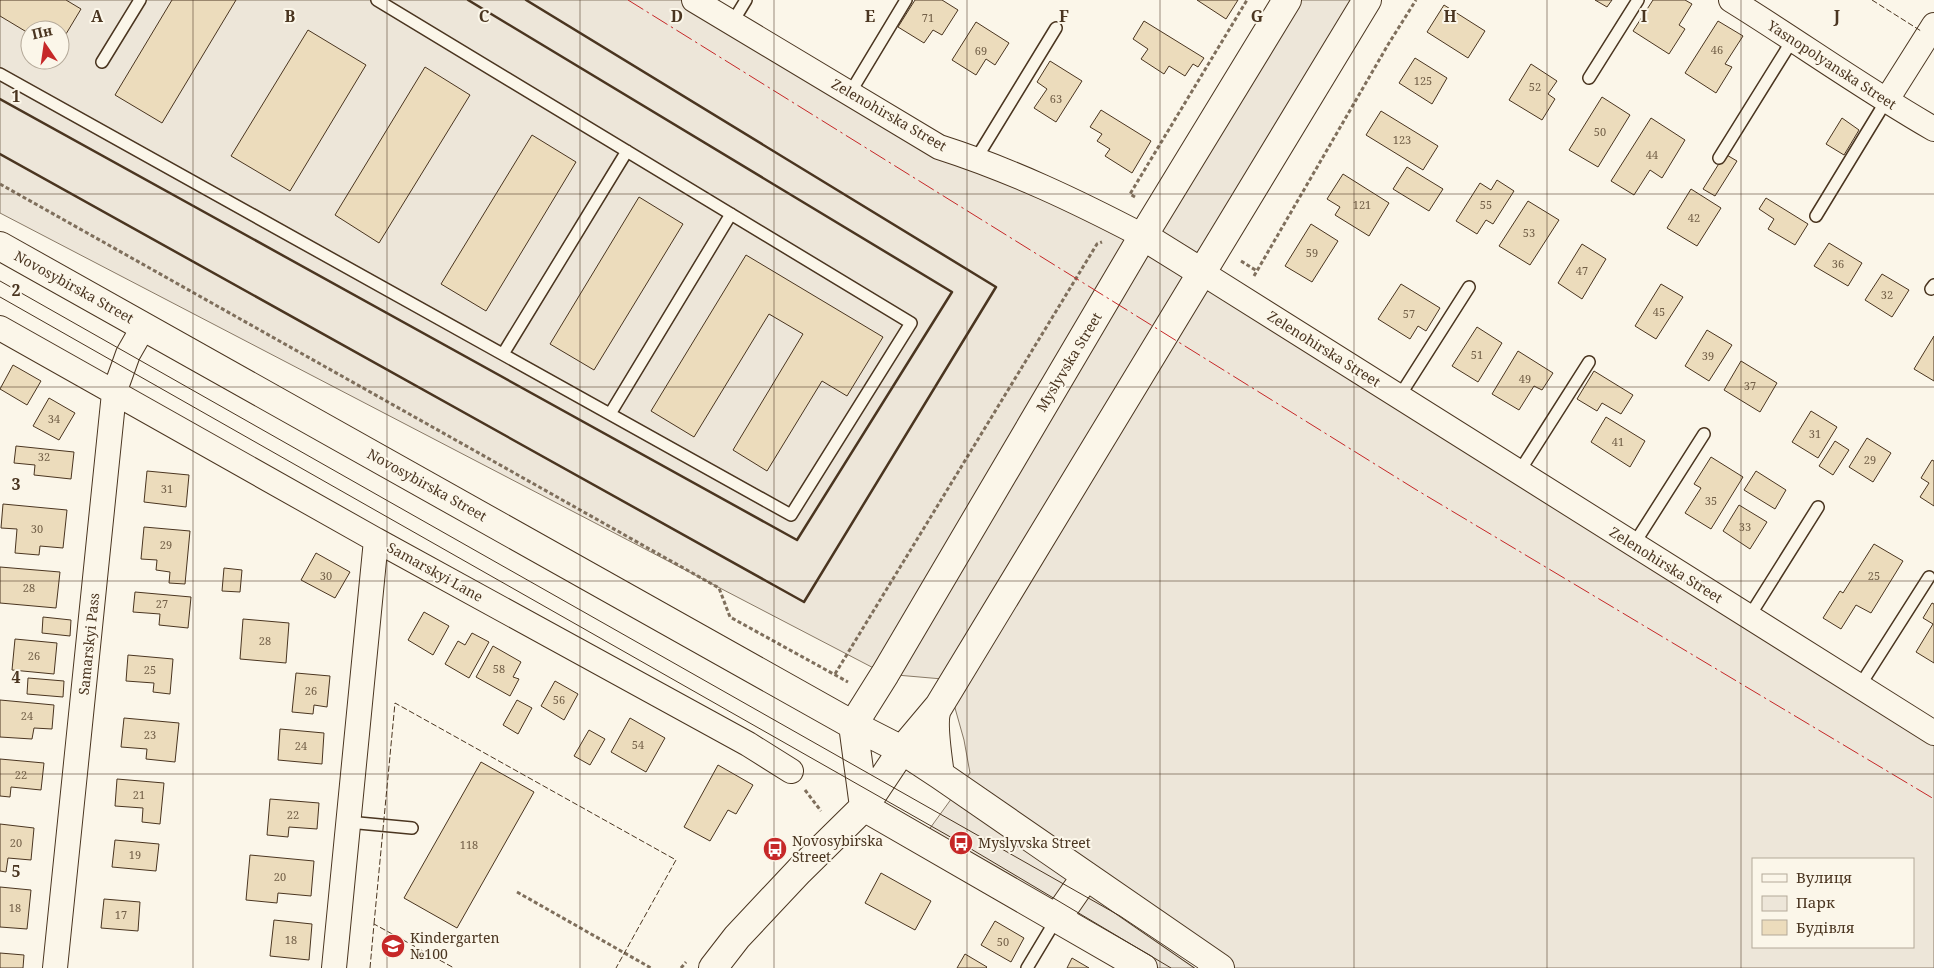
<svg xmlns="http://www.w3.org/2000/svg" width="1934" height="968" font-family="'Noto Serif',serif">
<rect width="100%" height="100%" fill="#fbf6e9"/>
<path fill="#ede6d9" stroke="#887966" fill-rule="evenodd" d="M0,0h694l245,147 204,89 144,-236h80l-165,272 732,461v235h-792l-227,-119 55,-76 -6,-33 -9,-32 -1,-28 -69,-6 -885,-461zM30,30h30v30h-30zM1753,859h160v88h-160z"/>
<path fill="#ecdcbc" stroke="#4a3520" d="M0,0h66l15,9 -21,35v-14h-30v4l-30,-18z
M172,0h64l-74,123 -47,-28z
M915,0h27l16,10 -16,25 -9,-5 -9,13 -26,-16z
M1197,0h41l-12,19z
M1595,0h17l-5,7z
M1653,0h32l7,4 -13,21 6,4 -16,25 -36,-23z
M1444,5l41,26 -17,27 -41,-26z
M1144,21l60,37 -6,9 -5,-3 -8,12 -16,-10 -5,8 -23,-15 7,-10 -15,-10z
M1718,21l25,15 -18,28 7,3 -16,26 -31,-20z
M976,22l33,21 -14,22 -9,-6 -10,16 -24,-15z
M308,30l58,35 -76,126 -59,-35z
M1415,58l32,20 -15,26 -33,-21z
M1050,61l32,20 -26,41 -22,-14 13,-19 -10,-7z
M1531,64l26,17 -9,13 7,5 -13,21 -33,-20z
M425,67l45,28 -91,148 -44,-28z
M1602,97l28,18 -32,52 -29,-17z
M1101,110l50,31 -19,32 -27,-17 5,-7 -13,-8 5,-7 -12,-7z
M1381,111l57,35 -15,24 -57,-35z
M1651,118l34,22 -23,38 -12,-8 -16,25 -23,-14z
M1842,118l17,12 -15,25 -18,-11z
M532,135l44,27 -90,149 -45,-27z
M1725,154l12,7 -22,35 -12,-7z
M1407,167l36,22 -14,22 -36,-22z
M1343,174l46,29 -20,33 -34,-21 5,-8 -13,-8z
M1497,180l17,11 -21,33 -7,-4 -9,14 -21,-13 24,-38 11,7z
M1691,189l30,19 -24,38 -30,-18z
M639,197l44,27 -89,146 -44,-26z
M1766,198l42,26 -13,21 -27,-16 6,-10 -15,-10z
M1528,201l31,19 -29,45 -31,-19z
M1311,224l27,17 -26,41 -27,-16z
M1829,243l33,20 -14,23 -34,-20z
M1582,244l24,15 -24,40 -24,-16z
M746,255l137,82 -36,59 -25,-15 -55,90 -34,-21 70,-116 -34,-20 -75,123 -43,-26z
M1882,274l27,16 -17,27 -27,-17z
M1401,284l39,24 -14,23 -8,-5 -8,13 -32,-20z
M1661,284l22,13 -27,42 -21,-13z
M1477,327l25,16 -24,39 -26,-16z
M1707,330l25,15 -23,36 -24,-15z
M1934,336v45l-20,-12z
M1518,351l35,22 -11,17 -8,-4 -15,24 -27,-16z
M1741,361l36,22 -17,29 -36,-22z
M13,365l28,16 -14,24 -27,-16z
M1594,371l39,24 -12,19 -19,-11 -5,8 -20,-12z
M49,398l26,15 -16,27 -26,-14z
M1811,411l26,16 -19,31 -26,-16z
M1606,417l39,24 -15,26 -39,-25z
M1867,438l24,15 -18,29 -24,-15z
M1835,441l14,9 -16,25 -14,-9z
M16,446l58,6 -3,27 -37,-4 1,-10 -21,-2z
M1711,457l32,20 -32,52 -26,-16 16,-25 -7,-4z
M1932,460l2,1v45l-14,-9 9,-14 -8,-5z
M147,471l42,4 -3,32 -42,-5z
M1756,471l30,19 -11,19 -31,-19z
M3,504l64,6 -4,38 -23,-2 -1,9 -24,-2 2,-24 -16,-1z
M1739,505l28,17 -17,27 -27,-18z
M144,527l46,4 -5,53 -16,-1 1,-11 -14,-2 1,-10 -16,-1z
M1874,544l29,17 -32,52 -15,-8 -15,24 -18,-11 17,-27 3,2z
M316,553l34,19 -15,26 -34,-18z
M0,567l60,5 -4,36 -56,-5z
M224,568l18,2 -2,22 -18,-1z
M135,592l56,5 -3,31 -29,-3 1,-11 -27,-2z
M1932,603l2,1v59l-18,-11 17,-28 -10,-6z
M424,612l25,14 -16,29 -25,-15z
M43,617l28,3 -1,16 -28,-3z
M243,619l46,4 -3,40 -46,-4z
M472,633l17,9 -20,36 -24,-14 13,-23 7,4z
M15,639l42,4 -3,31 -42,-4z
M493,646l28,16 -8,15 6,2 -9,17 -34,-19z
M128,655l45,4 -3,35 -17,-2 1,-9 -28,-2z
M296,673l34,3 -3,31 -13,-2 -1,9 -21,-2z
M28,678l36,3 -1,16 -36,-3z
M555,681l23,13 -14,26 -23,-14z
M0,700l54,5 -2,24 -18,-1 -2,11 -32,-2z
M517,700l15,8 -14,26 -15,-9z
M124,718l55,5 -4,39 -29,-3 1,-10 -26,-2z
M630,718l35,20 -19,34 -35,-20z
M280,729l44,4 -2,31 -44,-4z
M589,730l16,9 -15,26 -16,-9z
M0,759l44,4 -3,27 -30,-3 -1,10 -10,-1z
M481,762l53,30 -77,136 -53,-30z
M718,765l35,20 -17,29 -8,-4 -18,31 -26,-14z
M117,779l47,4 -4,41 -18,-2 1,-14 -28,-2z
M270,799l49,4 -2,26 -28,-2 -1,10 -21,-2z
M0,824l34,4 -3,32 -23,-2 -2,14 -6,-1z
M115,840l44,4 -3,27 -44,-4z
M250,855l64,6 -3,35 -33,-3 -1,10 -31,-3z
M881,873l50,28 -16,29 -50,-27z
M0,887l31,3 -4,39 -27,-2z
M104,899l36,3 -2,29 -37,-3z
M274,920l38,4 -3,36 -39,-4z
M995,921l29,17 -13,24 -30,-17z
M0,953l24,2 -1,13h-23z
M965,954l22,13 -1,1h-29z
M1072,958l17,10h-22z"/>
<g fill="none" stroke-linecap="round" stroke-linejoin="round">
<g stroke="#4a3520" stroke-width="14">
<path id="lane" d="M732,23l14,-23
M102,62l38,-62
M0,74l791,441 120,-192 -534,-323
M1589,78l49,-78
M850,93l56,-93
M1719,158l74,-119
M976,159l80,-131
M1816,216l70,-115
M1931,289l3,-4
M503,354l124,-203
M1399,397l70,-110
M610,414l121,-200
M1519,472l70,-110
M1634,544l70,-110
M1749,617l69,-110
M1859,687l70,-110
M348,822l64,6
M1027,968l30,-50"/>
</g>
<g stroke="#4a3520" stroke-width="26">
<path id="street" d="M694,0l245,147c72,23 137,54 204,89
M1731,0c68,42 133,89 203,129
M1886,101l48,-76
M1201,272l733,461
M0,328l376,212
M55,968l59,-575 14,-39 16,-28
M334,968l42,-428 372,204 43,27"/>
</g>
<g stroke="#4a3520" stroke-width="30">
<path id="secondary" d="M1143,236l58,36
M0,246l853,479 49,25 38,25 280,193
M939,706c-8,11 -1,54 1,69
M853,725l32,-51 258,-438 144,-236
M853,725l11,82
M864,807l279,161
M1057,918l29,-42
M713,968l24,-31 62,-66 65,-64 38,-57 37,-44 428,-706"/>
</g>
<path stroke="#7f6f5c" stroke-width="3" stroke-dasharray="4 2.5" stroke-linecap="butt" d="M0,184l719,404 11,29 118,65
M1135,197l-5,-3 117,-194
M1241,261l16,10
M1254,276l135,-233 27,-43
M835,674l262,-430 5,-2
M805,790l16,21
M517,892l134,76
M681,968l5,-6"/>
<use href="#lane" stroke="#fbf6e9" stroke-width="11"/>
<use href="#street" stroke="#fbf6e9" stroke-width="24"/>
<use href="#secondary" stroke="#fbf6e9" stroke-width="28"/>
<path stroke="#4a3520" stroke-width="1" d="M0,281l1120,635 78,52
M0,297l961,546 210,125"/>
<path stroke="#4a3520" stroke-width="1" stroke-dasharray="6 2.5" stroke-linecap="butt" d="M1872,0l49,31
M374,924l21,-221 281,157 -60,108
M370,968l4,-44 80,44"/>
<path stroke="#4a3520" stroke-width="2.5" d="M0,99l797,441 155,-248 -484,-292
M0,154l804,448 192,-315 -470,-287"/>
<path stroke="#c62828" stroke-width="1" stroke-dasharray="18 4 2.5 4" stroke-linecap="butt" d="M628,0l787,489 519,310"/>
</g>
<path fill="none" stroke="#4a3520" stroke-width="1" stroke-opacity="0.55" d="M193,0v968M387,0v968M580,0v968M774,0v968M967,0v968M1160,0v968M1354,0v968M1547,0v968M1741,0v968M0,194h1934M0,387h1934M0,581h1934M0,774h1934"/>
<defs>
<g id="bus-disc" transform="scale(1.25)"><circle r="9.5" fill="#c62828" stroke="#fbf6e9"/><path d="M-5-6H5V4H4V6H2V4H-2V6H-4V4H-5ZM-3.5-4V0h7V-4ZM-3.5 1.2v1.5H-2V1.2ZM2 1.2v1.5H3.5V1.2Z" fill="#fff"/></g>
<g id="school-disc" transform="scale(1.25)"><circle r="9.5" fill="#c62828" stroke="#fbf6e9"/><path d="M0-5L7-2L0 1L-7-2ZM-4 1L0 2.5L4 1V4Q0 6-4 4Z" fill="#fff"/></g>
</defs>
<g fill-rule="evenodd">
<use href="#bus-disc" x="961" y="843"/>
<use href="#bus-disc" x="775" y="849"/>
<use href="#school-disc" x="393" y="946"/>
</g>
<g text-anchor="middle" stroke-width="4" stroke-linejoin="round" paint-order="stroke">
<g font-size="11" fill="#725f47">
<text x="928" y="22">71</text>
<text x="1717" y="54">46</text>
<text x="981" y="55">69</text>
<text x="1423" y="85">125</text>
<text x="1535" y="91">52</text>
<text x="1056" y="103">63</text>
<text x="1600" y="136">50</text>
<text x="1402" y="144">123</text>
<text x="1652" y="159">44</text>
<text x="1362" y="209">121</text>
<text x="1486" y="209">55</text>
<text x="1694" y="222">42</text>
<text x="1529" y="237">53</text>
<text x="1312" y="257">59</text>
<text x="1838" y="268">36</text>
<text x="1582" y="275">47</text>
<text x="1887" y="299">32</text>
<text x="1659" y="316">45</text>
<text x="1409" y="318">57</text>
<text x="1477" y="359">51</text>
<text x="1708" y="360">39</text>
<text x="1525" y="383">49</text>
<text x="1750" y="390">37</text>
<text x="54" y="423">34</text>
<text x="1815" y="438">31</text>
<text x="1618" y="446">41</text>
<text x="44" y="461">32</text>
<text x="1870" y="464">29</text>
<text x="167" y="493">31</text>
<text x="1711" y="505">35</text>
<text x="1745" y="531">33</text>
<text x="37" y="533">30</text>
<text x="166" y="549">29</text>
<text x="326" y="580">30</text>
<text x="1874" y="580">25</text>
<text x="29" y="592">28</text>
<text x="162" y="608">27</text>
<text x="265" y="645">28</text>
<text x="34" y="660">26</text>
<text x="499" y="673">58</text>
<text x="150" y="674">25</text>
<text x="311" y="695">26</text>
<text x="559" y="704">56</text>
<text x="27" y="720">24</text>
<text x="150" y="739">23</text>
<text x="638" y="749">54</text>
<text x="301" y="750">24</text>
<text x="21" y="779">22</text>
<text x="139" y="799">21</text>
<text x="293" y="819">22</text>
<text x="16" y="847">20</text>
<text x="469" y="849">118</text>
<text x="135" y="859">19</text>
<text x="280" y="881">20</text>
<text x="15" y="912">18</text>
<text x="121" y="919">17</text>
<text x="291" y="944">18</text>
<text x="1003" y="946">50</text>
</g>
<g font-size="14" fill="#4a3520" stroke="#fbf6e9">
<text transform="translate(1832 65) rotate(33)" y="5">Yasnopolyanska Street</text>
<text transform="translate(889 115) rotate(30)" y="5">Zelenohirska Street</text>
<text transform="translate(74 287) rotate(29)" y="5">Novosybirska Street</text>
<text transform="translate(1324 349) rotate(32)" y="5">Zelenohirska Street</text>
<text transform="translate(1069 362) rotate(-59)" y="5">Myslyvska Street</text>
<text transform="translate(427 485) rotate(29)" y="5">Novosybirska Street</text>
<text transform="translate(1666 565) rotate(32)" y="5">Zelenohirska Street</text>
<text transform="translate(435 572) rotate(29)" y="5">Samarskyi Lane</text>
<text transform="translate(89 644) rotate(-84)" y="5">Samarskyi Pass</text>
</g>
<g font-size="14" fill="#4a3520" stroke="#fbf6e9" text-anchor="start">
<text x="792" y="846">Novosybirska<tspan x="792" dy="16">Street</tspan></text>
<text x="978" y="848">Myslyvska Street</text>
<text x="410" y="943">Kindergarten<tspan x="410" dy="16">№100</tspan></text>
</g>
</g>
<g font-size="16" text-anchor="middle" font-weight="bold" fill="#4a3520" stroke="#fbf6e9" stroke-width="4" stroke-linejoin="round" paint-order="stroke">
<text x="97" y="22">A</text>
<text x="290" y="22">B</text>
<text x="484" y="22">C</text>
<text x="677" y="22">D</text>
<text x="870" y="22">E</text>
<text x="1064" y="22">F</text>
<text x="1257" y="22">G</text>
<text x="1450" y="22">H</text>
<text x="1644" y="22">I</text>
<text x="1837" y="22">J</text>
<text x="16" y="102">1</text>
<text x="16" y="296">2</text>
<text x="16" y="490">3</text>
<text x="16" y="683">4</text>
<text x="16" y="877">5</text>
</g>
<rect x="1752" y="858" width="162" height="90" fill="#fbf6e9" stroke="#b4a999"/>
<rect x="1762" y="874" width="25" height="8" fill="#fbf6e9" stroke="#b4a999"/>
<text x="1796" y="883" font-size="15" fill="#4a3520">Вулиця</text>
<rect x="1762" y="896" width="25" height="15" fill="#ede6d9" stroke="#b4a999"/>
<text x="1796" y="908" font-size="15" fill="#4a3520">Парк</text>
<rect x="1762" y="920" width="25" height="15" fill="#ecdcbc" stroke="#b4a999"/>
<text x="1796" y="933" font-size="15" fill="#4a3520">Будівля</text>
<g transform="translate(45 45) rotate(347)"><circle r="24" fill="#fbf6e9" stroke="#b4a999"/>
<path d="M0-4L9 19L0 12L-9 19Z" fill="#c62828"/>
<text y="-8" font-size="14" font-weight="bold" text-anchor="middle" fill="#4a3520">Пн</text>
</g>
</svg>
